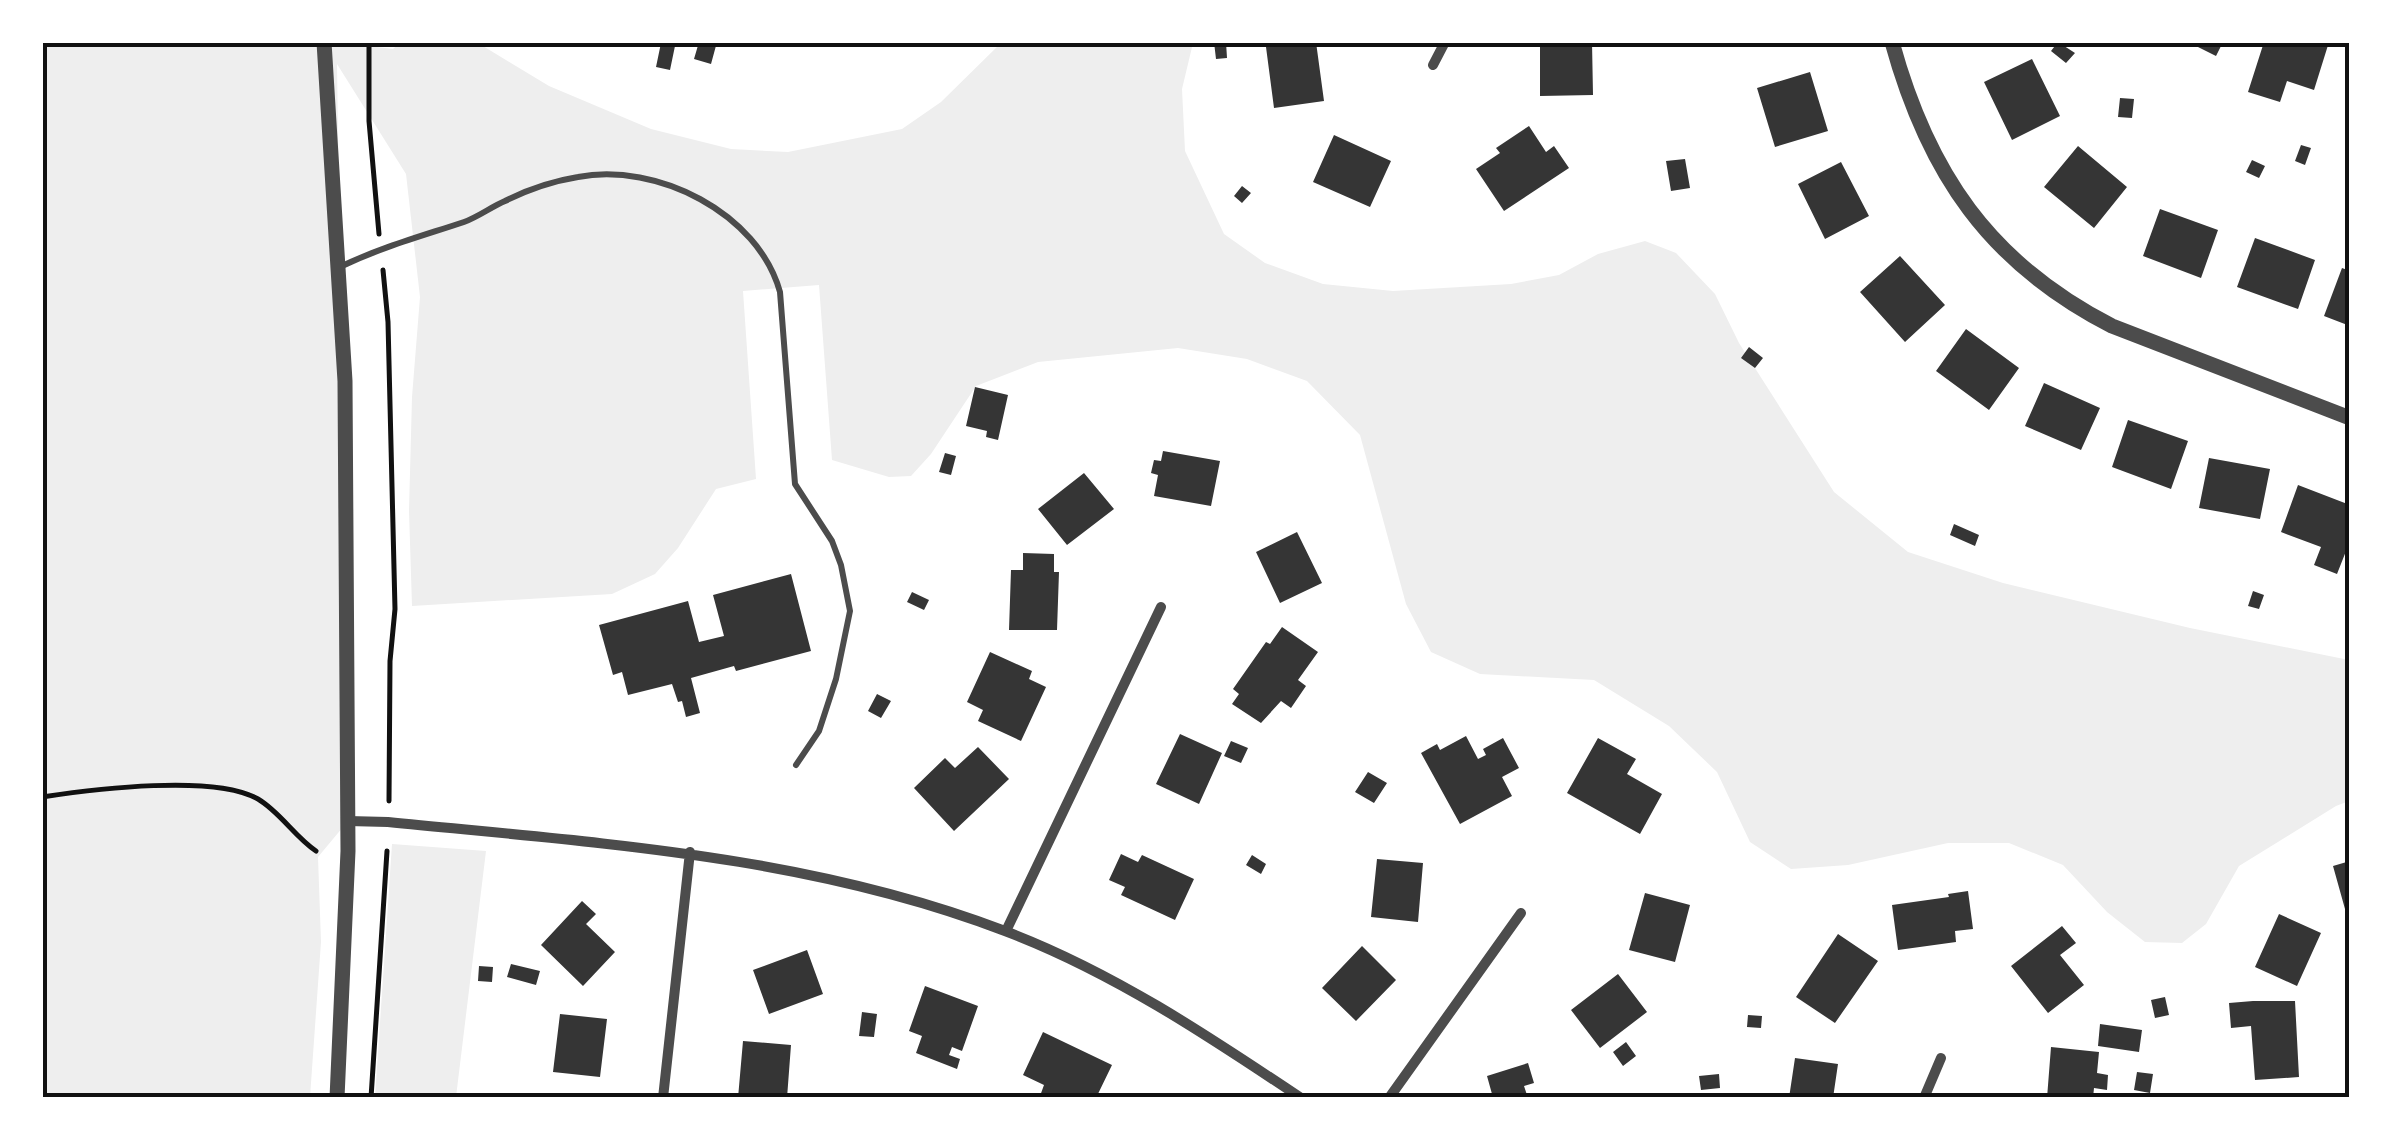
<svg xmlns="http://www.w3.org/2000/svg" width="2392" height="1140" font-family="Mulish,sans-serif">
<rect width="100%" height="100%" fill="#fff"/>
<path fill="#eee" d="M336,42l57,7 7,-6h78l71,43 102,43 80,20 57,3 114,-23 39,-27 60,-59h192l-11,46 3,62 39,83 41,29 58,21 70,7 118,-7 48,-9 39,-21 47,-13 31,12 39,41 24,49 95,149 74,60 95,31 187,45 159,32v141l-13,5 -97,60 -33,58 -24,19 -37,-1 -38,-30 -44,-47 -54,-22h-61l-100,22 -57,4 -41,-27 -33,-70 -48,-46 -75,-46 -114,-6 -49,-22 -25,-48 -46,-169 -53,-54 -60,-22 -69,-11 -140,14 -62,24 -45,68 -20,22 -22,1 -57,-17 -13,-175 -76,6 13,188 -40,10 -38,59 -23,26 -43,20 -200,12 -3,-95 3,-114 8,-100 -14,-123 -69,-110 11,757 -30,36 3,85 -11,155h-267l-1,-1054z
M392,844l94,7 -30,246h-81z"/>
<path fill="#353535" d="M699,42h18l-6,22 -17,-5z
M1214,42h12l1,16 -11,1z
M1297,42h19l8,59 -50,7 -8,-61z
M1540,42h52l1,53 -53,1z
M2058,42l17,11 -9,10 -15,-12z
M2188,42h35l-7,14z
M2264,42h65l-15,48 -27,-9 -7,21 -32,-10z
M661,43l14,3 -5,24 -14,-3z
M2032,59l28,57 -48,24 -28,-58z
M1810,72l18,59 -53,16 -18,-59z
M2120,98l14,1 -2,19 -14,-1z
M1529,126l17,26 8,-6 15,22 -65,43 -28,-42 24,-16 -4,-5z
M1334,135l57,26 -21,46 -57,-25z
M2301,145l10,3 -6,17 -10,-4z
M2078,146l49,41 -33,41 -50,-41z
M1685,159l5,29 -19,3 -5,-30z
M2252,160l13,6 -6,12 -13,-6z
M1841,162l28,54 -44,23 -27,-55z
M1242,186l9,7 -9,10 -8,-7z
M2160,209l58,21 -17,48 -58,-22z
M2255,238l60,22 -17,49 -61,-22z
M1900,256l45,49 -40,37 -45,-50z
M2342,268l8,3v55l-26,-10z
M1966,329l53,39 -30,42 -53,-39z
M1749,347l14,11 -8,10 -14,-10z
M2044,383l56,25 -19,42 -56,-24z
M975,387l33,8 -10,45 -12,-3 1,-6 -21,-5z
M2128,420l60,21 -17,48 -59,-22z
M1163,451l57,10 -9,45 -57,-10 4,-21 -7,-2 3,-13 7,1z
M945,453l11,3 -5,19 -12,-3z
M2209,458l61,11 -10,50 -61,-11z
M1084,473l30,36 -47,36 -29,-36z
M2298,485l52,20v36l-13,33 -23,-9 7,-18 -40,-15z
M1954,524l25,11 -4,11 -25,-11z
M1297,532l25,51 -42,20 -24,-51z
M1023,553l31,1v18h5l-2,58h-48l2,-60h12z
M791,574l20,77 -75,20 -2,-5 -43,12 9,35 -14,4 -4,-16 -4,1 -6,-18 -44,11 -6,-23 -9,3 -14,-50 89,-24 11,41 25,-6 -11,-41z
M2253,591l11,4 -5,14 -11,-3z
M912,592l17,8 -5,10 -17,-8z
M1282,627l36,25 -20,28 8,6 -15,22 -10,-7 -20,22 -29,-19 7,-10 -6,-5 33,-47 4,2z
M990,652l42,19 -3,8 17,8 -25,54 -43,-20 5,-11 -16,-8z
M877,694l14,7 -10,17 -13,-7z
M1180,734l42,19 -23,51 -43,-20z
M1466,736l12,23 8,-4 -3,-6 20,-11 16,30 -17,9 10,19 -52,28 -39,-71 16,-9 3,6z
M1598,738l38,21 -9,15 35,20 -22,40 -73,-41z
M1231,741l17,7 -7,15 -17,-7z
M978,747l31,32 -55,52 -40,-43 31,-30 10,10z
M1368,772l19,11 -13,20 -19,-11z
M1121,854l17,8 4,-7 52,24 -19,41 -54,-25 4,-8 -16,-7z
M1252,855l14,9 -5,10 -15,-9z
M1377,859l46,4 -5,59 -47,-5z
M2350,861v47l-5,1 -12,-43z
M1968,891l5,38 -18,2 1,11 -58,8 -6,-45 57,-8 -1,-3z
M1645,893l45,12 -15,57 -46,-12z
M582,901l14,13 -10,10 29,28 -32,34 -42,-41z
M2279,914l42,19 -24,53 -42,-19z
M2062,926l14,17 -16,12 24,30 -36,28 -37,-47z
M1838,934l40,27 -43,62 -39,-26z
M1362,946l34,34 -40,41 -34,-33z
M807,950l16,44 -54,20 -16,-44z
M511,964l29,7 -4,14 -29,-8z
M479,966l14,1 -1,15 -14,-1z
M1618,974l29,38 -47,36 -29,-38z
M925,986l53,20 -16,45 -10,-4 -3,8 11,4 -3,10 -41,-16 6,-17 -13,-5z
M2165,997l4,18 -14,3 -4,-18z
M2253,1001h42l4,76 -44,3 -4,-54 -20,2 -2,-25z
M862,1012l15,2 -3,23 -15,-1z
M560,1014l47,5 -7,58 -47,-5z
M1748,1015l14,1 -1,12 -14,-1z
M2100,1024l42,6 -3,22 -41,-6z
M1043,1032l69,33 -16,33 -18,-5 -2,5 -36,-2 4,-11 -21,-10z
M743,1041l48,4 -4,53h-49z
M1626,1042l10,14 -13,10 -10,-14z
M2051,1047l48,5 -2,21 11,2 -1,15 -13,-2 -1,10h-46z
M1795,1058l43,6 -5,34h-44z
M1528,1063l6,20 -10,3 4,12h-45l9,-4 -5,-18z
M2137,1072l16,2 -3,19 -16,-3z
M1719,1074l1,14 -19,2 -2,-14z"/>
<g fill="none" stroke-linecap="round" stroke-linejoin="round">
<path stroke="#111" stroke-width="5" d="M369,42v79l10,113
M383,270l5,52 7,287 -5,52 -1,140
M42,797c53,-8 172,-23 216,2 22,13 37,38 58,52
M371,1098l16,-247"/>
<path stroke="#4c4c4c" stroke-width="6" d="M342,266c40,-19 80,-30 122,-44 14,-5 27,-15 41,-21 22,-11 48,-20 73,-24 79,-15 180,36 202,115l15,192 37,57 9,24 9,46 -14,68 -17,52 -23,34"/>
<path stroke="#4c4c4c" stroke-width="10" d="M1433,65l12,-23
M348,821l40,1c208,21 419,33 617,109 106,40 202,104 296,167
M1006,931l155,-324
M663,1098l27,-246
M1389,1098l132,-185
M1924,1098l17,-40"/>
<path stroke="#4c4c4c" stroke-width="15" d="M324,42l21,339 3,470 -11,247
M1892,42c36,131 97,221 220,284l238,92"/>
</g>
<rect width="2392" height="1140" fill="none" stroke="#ffffff" stroke-width="90"/>
<rect x="45" y="45" width="2302" height="1050" fill="none" stroke="#111" stroke-width="4"/>
</svg>
